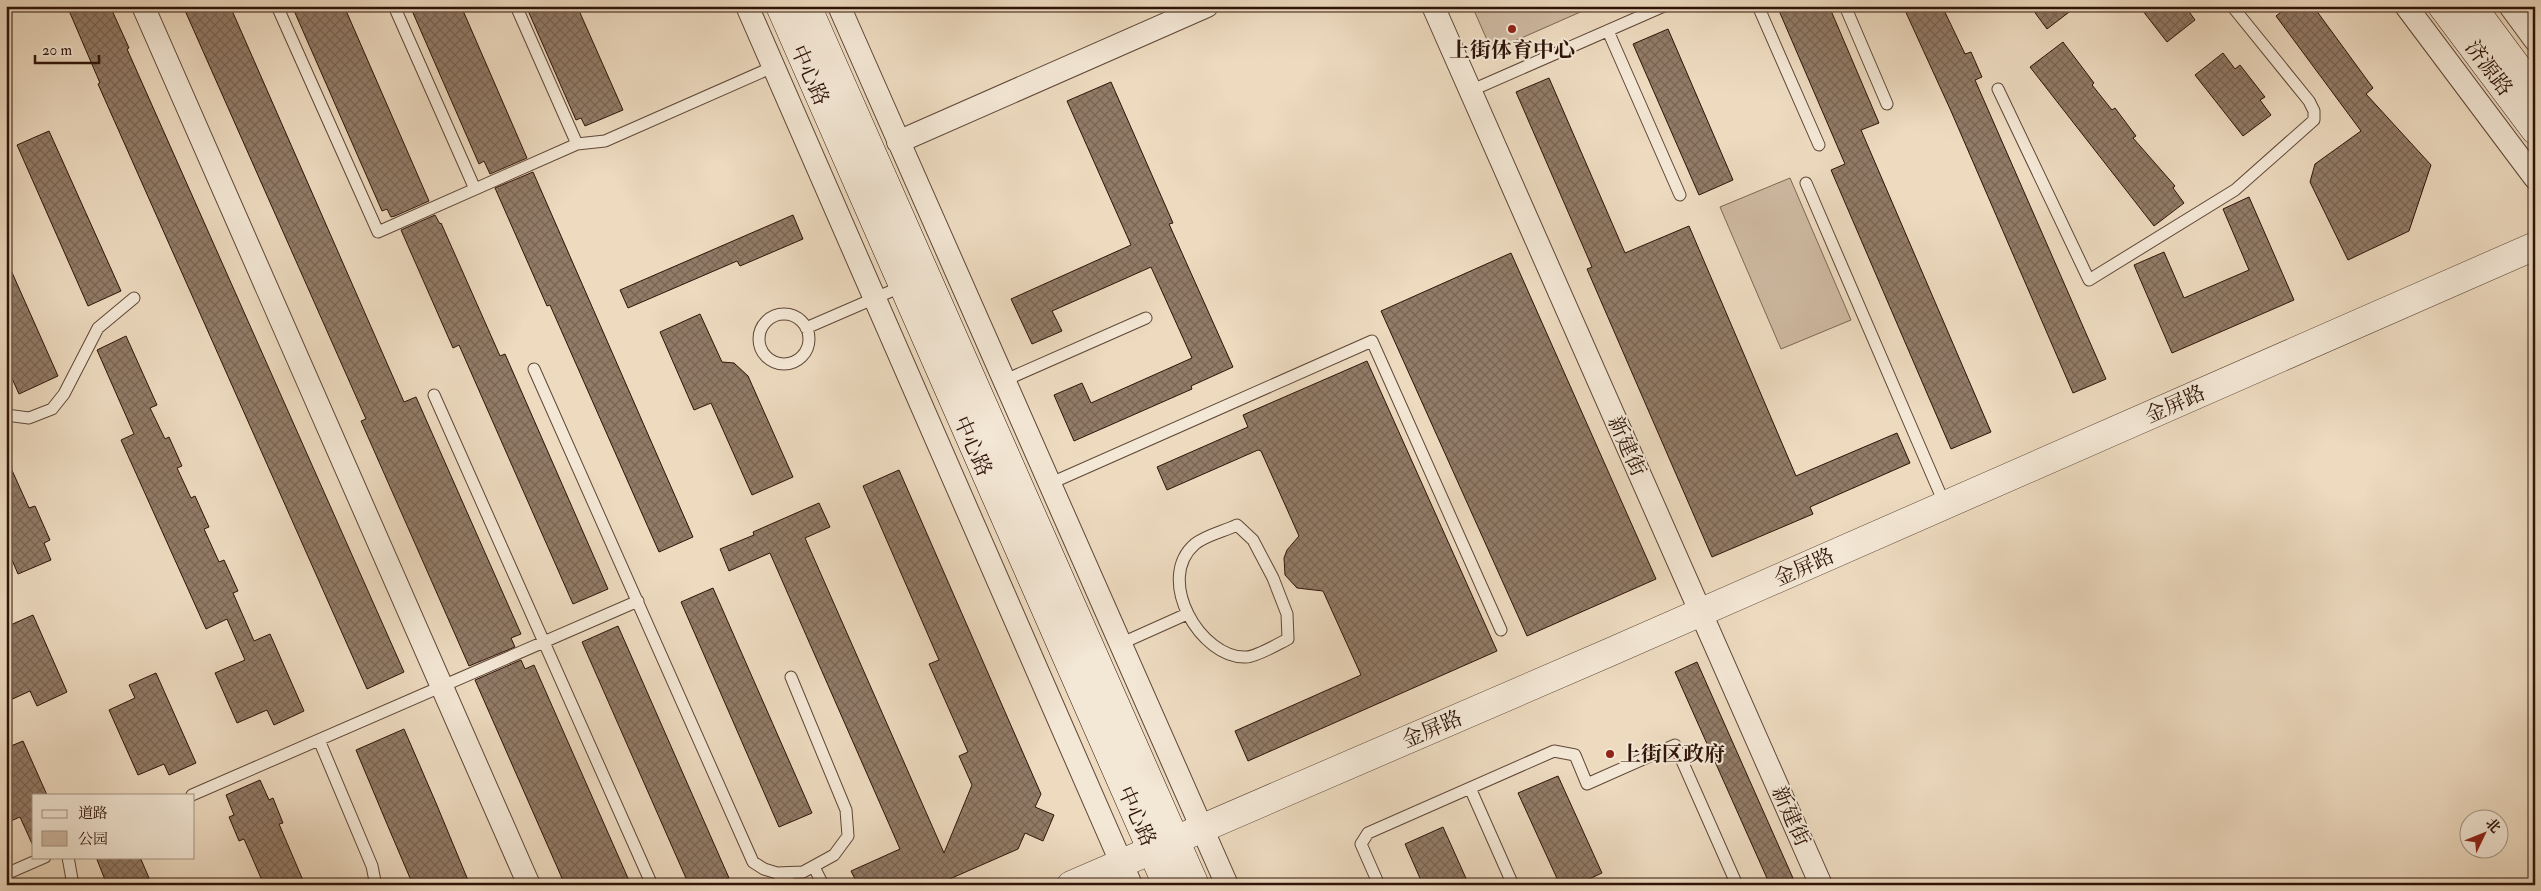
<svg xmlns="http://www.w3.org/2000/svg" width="2541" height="891" font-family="'IM FELL Double Pica','Noto Serif SC',serif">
<defs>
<pattern id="building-cross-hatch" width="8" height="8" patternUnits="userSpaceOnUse" patternTransform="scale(1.25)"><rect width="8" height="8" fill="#927b67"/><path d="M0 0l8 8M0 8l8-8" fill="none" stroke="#786453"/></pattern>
</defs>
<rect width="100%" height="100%" fill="#eddabf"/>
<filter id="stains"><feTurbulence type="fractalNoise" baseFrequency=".004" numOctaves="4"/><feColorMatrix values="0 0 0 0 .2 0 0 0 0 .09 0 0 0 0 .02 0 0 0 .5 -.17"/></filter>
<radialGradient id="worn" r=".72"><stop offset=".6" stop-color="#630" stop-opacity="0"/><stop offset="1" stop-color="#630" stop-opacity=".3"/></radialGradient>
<path fill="#cdb8a0" stroke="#7e6654" d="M1472,6h122l-102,45z
M1790,178l61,142 -70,29 -61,-142z"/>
<path fill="url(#building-cross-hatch)" stroke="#2f1408" d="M67,6h43l19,42 -2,1 277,623 -37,17 -269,-605 2,-1z
M183,6h47l174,396 12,-5 105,237 -10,4 4,9 -46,19 -108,-245 5,-2z
M292,6h52l85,195 -34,15 -4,1 -4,-8 -5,2z
M410,6h51l66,152 -37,16 -6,-13 -5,3z
M526,6h51l46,104 -38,16 -4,-8 -5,2z
M1777,6h52l50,117 -18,7 130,302 -40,17 -120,-279 14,-6z
M1903,6h39l23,48 6,-2 11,25 -7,3 131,299 -33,14 -122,-282z
M2030,6h47l-30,23z
M2139,6h46l10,14 -28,22z
M2289,6h24l60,82 -7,6 65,71 -22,66 -61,29 -38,-78 5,-18 46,-33 -85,-115z
M1668,29l65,151 -34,15 -66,-151z
M2063,42l31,41 -2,2 20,25 3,-2 21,28 -3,2 42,48 -2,2 11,15 -30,23 -124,-159z
M2223,53l12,16 5,-4 25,32 -5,3 11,15 -28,21 -48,-61z
M1549,78l76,175 64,-27 107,250 101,-43 13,30 -100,44 3,7 -101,43 -125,-288 5,-2 -76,-175z
M1111,82l62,141 -4,1 64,143 -42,19 1,3 -118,52 -20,-46 28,-12 9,20 101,-45 -41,-91 -99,44 10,20 -30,13 -21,-45 120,-54 -64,-144z
M49,131l72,160 -33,15 -71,-161z
M533,172l160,365 -34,15 -109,-247 -3,1 -52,-118z
M2249,197l45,103 -122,53 -38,-88 30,-13 20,46 65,-28 -26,-61z
M435,215l5,9 1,-1 59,133 5,-2 103,235 -35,15 -114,-259 -6,3 -52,-118z
M793,215l10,24 -63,27 -3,-5 -109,47 -8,-18z
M1511,253l145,326 -129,57 -146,-325z
M6,259l52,117 -39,18 -13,-29z
M700,314l22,48 12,1 14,13 45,101 -41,18 -41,-92 -17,7 -34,-78z
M126,336l31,69 -7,3 15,31 4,-2 13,29 -5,2 14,30 4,-2 14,31 -5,2 15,33 5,-2 14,31 -5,2 21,48 16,-7 34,77 -30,14 -7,-15 -30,13 -22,-50 30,-13 -18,-41 -21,10 -85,-189 13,-6 -37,-84z
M1367,361l130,290 -249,110 -13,-30 126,-56 -38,-84 -26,-3 -12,-13 -1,-17 3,-8 12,-14 -38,-85 -3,-1 -91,40 -10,-23 91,-40 -5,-12z
M6,457l23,51 6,-2 15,34 -6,3 7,17 -33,14 -12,-28z
M899,470l142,324 -6,13 19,8 -11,26 -18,-8 -7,16 -82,36h-78l-7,-14 49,-22 -130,-296 -41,18 -9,-22 34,-14 -1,-3 66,-29 11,24 -25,11 139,315 28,-68 -13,-29 9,-4 -39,-88 10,-4 -76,-174z
M713,588l99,225 -33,14 -98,-225z
M33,615l34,77 -30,14 -7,-15 -24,11v-75z
M618,626l111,252 -16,7h-24l-107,-243z
M521,660l4,9 9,-4 97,220h-66l-90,-205z
M1697,662l99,223h-26l-95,-213z
M156,673l40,90 -27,12 -5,-11 -26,11 -29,-65 26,-12 -6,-13z
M404,729l32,74 34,82h-57l-26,-61 -31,-74z
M23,741l24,54h-13v53l-14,-31 -14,6v-75z
M1558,776l44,97 -26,12h-16l-42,-92z
M260,780l9,20 4,-2 10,25 -4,1 26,61h-41l-20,-46 -5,2 -10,-24 5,-2 -8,-20z
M1443,827l26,58h-46l-18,-41z
M96,857h44l9,21 -4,2 2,5h-40z"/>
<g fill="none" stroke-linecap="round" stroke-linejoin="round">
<g stroke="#5e4636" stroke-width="13">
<path id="service" d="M277,6l101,226 199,-88 -61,-138
M394,6l81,183
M1758,6l61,139
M1845,6l42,98
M1608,31l72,164
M1998,89l91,191 146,-90 79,-70v-9l-5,-10 -77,-95
M1470,91l194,-85
M577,144l28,-3 168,-74
M1806,183l139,322
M759 339a25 25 0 1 1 50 0a25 25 0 1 1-50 0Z
M806,328l97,-42
M534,369l219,493 11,7 13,4 26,-1 31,-17 14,-19 -2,-26 -55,-133
M1003,381l143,-63
M434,395l218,490
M6,415l23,3 23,-9 12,-15 34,-66 36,-30
M1049,484l323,-143 129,289
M1237,525l16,15 20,38 14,36 1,25c-10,5 -32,18 -42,18 -45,2 -92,-78 -51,-113 11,-9 30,-13 42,-19z
M1120,644l67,-30
M319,740l53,126 3,15 -2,4
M1470,788l43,97
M192,795l446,-194
M68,857l5,28
M814,867l9,18
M6,874l39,-17
M775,885l17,-12
M1379,885l-18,-41 7,-11 186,-82 21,4 12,29 88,-39 62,140"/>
</g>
<g stroke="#5e4636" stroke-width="24">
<path id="minor" d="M143,6l386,879
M747,6l384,879
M839,6l388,879
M1433,6l388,879
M2406,6l129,172
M2510,6l25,34
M898,142l309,-136"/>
</g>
<g stroke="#5e4636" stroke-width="29">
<path id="tertiary" d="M1071,885l537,-232 927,-407"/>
</g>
<g stroke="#2f1408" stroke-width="29">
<path id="secondary" d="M780,6l387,879
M807,6l388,879
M2442,6l93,124
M2472,6l63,85"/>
</g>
<use href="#service" stroke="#f3e7d5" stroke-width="11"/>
<use href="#minor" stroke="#f3e7d5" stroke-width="22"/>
<use href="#tertiary" stroke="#f3e7d5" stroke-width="28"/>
<use href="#secondary" stroke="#f3e7d5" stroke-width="28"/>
</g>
<g fill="#8f2418" stroke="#f3e7d5" stroke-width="2">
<circle cx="1512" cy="29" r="5"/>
<circle cx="1610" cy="754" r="5"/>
</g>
<g text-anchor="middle" stroke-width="4" stroke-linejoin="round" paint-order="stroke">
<g font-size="21" font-weight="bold" fill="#2f1408" stroke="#f3e7d5">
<text x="1512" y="57">上街体育中心</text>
<text x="1620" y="761" text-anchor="start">上街区政府</text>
</g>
<g font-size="21" fill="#2f1408" stroke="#f3e7d5">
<text transform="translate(2489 68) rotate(53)" y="7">济源路</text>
<text transform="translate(810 75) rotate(66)" y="7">中心路</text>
<text transform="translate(2175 404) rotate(-24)" y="7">金屏路</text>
<text transform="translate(973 446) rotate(66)" y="7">中心路</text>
<text transform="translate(1627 446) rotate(66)" y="7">新建街</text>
<text transform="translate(1804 567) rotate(-24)" y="7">金屏路</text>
<text transform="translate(1432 729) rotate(-23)" y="7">金屏路</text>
<text transform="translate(1137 816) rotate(66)" y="7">中心路</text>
<text transform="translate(1791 816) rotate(66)" y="7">新建街</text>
</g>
</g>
<rect width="2541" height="891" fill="none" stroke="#eddabf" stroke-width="25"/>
<rect x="8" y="8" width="2526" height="876" fill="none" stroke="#2f1408" stroke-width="2.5"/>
<rect x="12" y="12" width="2516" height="866" fill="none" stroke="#2f1408"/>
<rect x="32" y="794" width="162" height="65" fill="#f3e7d5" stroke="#a59383"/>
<rect x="42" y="810" width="25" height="8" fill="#f3e7d5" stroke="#a59383"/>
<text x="78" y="818" font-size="15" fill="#2f1408">道路</text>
<rect x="42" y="831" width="25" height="15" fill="#cdb8a0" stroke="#a59383"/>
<text x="78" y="844" font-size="15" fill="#2f1408">公园</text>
<g transform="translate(2484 834) rotate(47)"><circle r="24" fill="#f3e7d5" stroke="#a59383"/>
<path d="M0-4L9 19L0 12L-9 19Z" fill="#8f2418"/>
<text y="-8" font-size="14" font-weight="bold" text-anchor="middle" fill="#2f1408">北</text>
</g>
<path d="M35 55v8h64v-8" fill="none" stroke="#2f1408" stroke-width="2.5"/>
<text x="42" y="55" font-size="15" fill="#2f1408" stroke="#f3e7d5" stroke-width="4" paint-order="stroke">20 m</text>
<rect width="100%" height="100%" filter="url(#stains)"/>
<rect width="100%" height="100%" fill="url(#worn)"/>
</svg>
